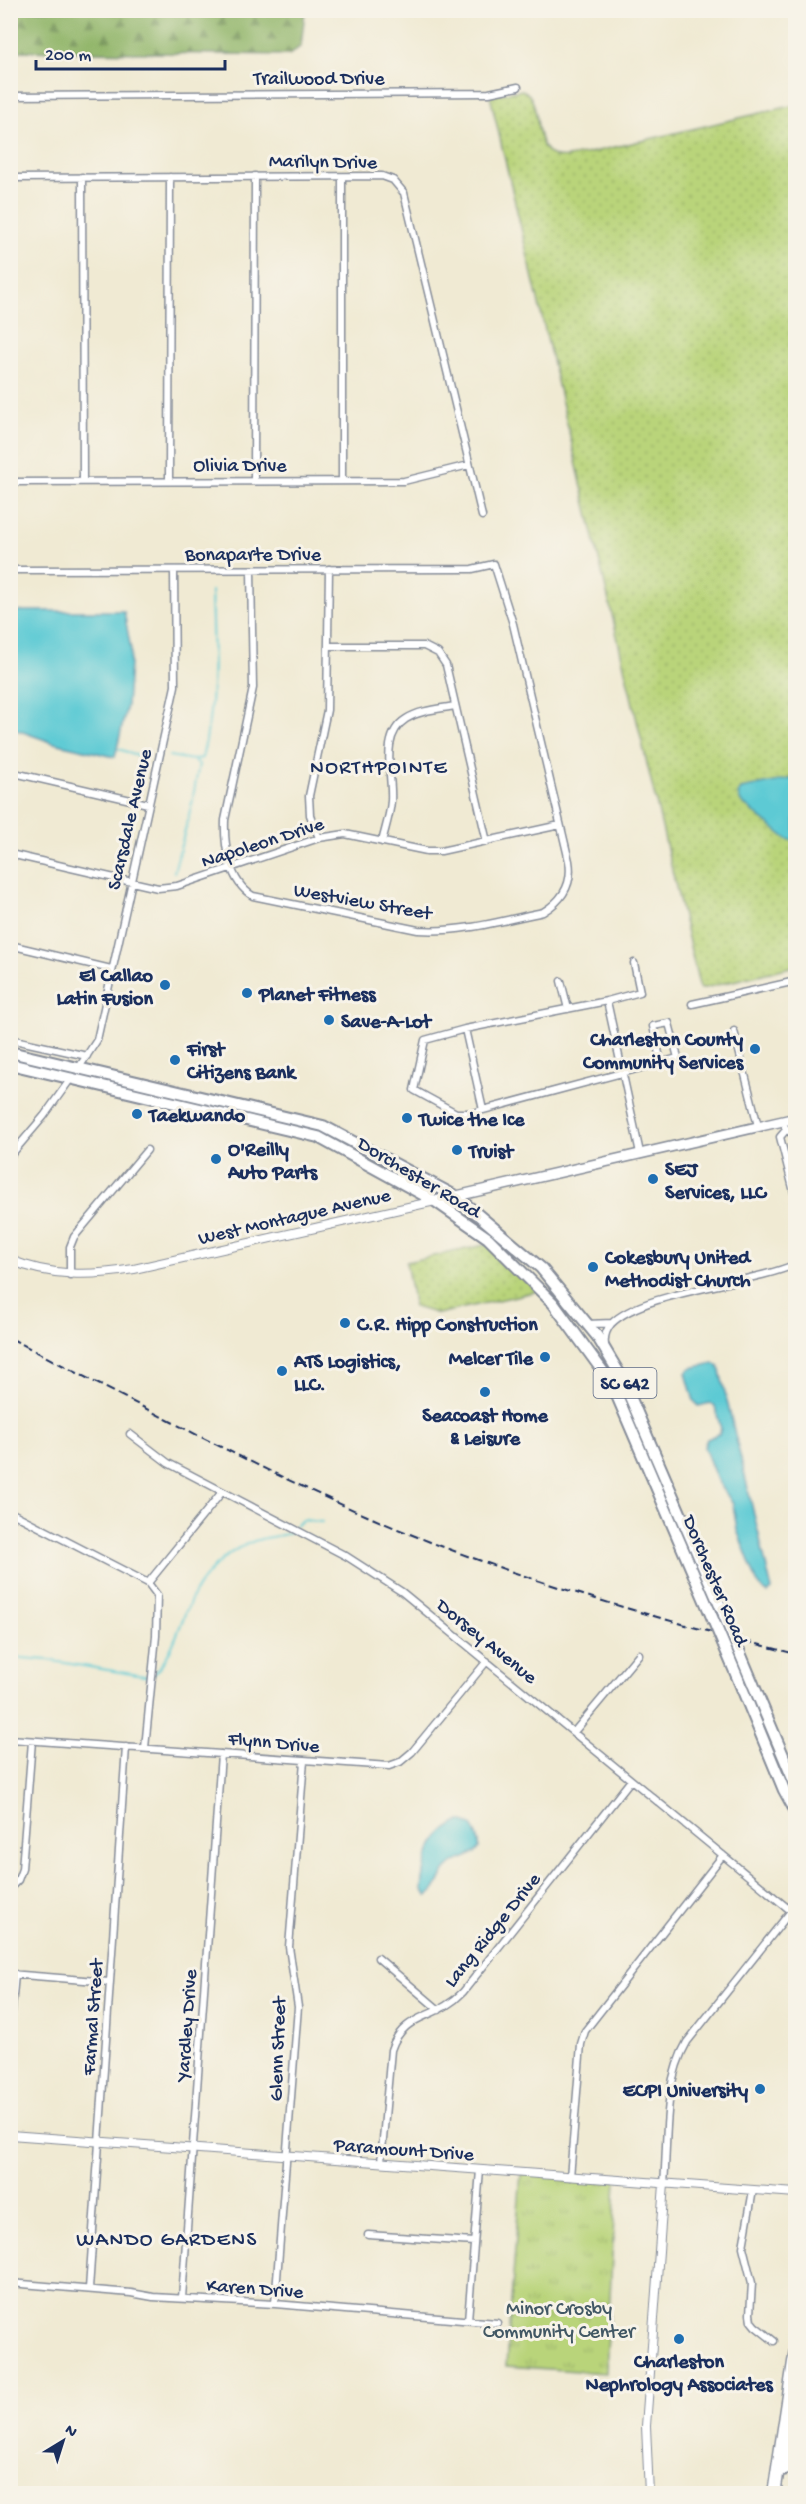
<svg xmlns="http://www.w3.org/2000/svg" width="806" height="2504" font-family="'Gochi Hand',sans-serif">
<defs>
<pattern id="grass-dots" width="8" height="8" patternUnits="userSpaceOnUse" patternTransform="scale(1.5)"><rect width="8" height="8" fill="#b9d47a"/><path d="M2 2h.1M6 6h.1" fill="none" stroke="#9eb66c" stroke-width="1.8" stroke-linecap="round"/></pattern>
<pattern id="forest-firs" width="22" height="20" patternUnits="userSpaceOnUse" patternTransform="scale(1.5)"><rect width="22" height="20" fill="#92b66a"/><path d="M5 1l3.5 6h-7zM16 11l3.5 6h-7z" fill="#76945a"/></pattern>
<pattern id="park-tufts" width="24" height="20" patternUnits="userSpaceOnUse" patternTransform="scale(1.5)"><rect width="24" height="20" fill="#b9d47a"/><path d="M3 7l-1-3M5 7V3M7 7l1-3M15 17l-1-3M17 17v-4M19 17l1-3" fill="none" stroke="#9eb66c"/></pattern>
</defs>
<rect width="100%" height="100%" fill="#f7f3e8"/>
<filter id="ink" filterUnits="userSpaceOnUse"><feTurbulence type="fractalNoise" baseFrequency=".0167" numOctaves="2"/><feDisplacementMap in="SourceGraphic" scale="12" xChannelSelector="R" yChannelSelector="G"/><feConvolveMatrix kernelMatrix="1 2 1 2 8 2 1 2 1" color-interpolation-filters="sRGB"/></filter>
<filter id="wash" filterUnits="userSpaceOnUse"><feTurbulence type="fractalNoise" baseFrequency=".008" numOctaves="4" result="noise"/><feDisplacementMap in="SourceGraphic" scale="24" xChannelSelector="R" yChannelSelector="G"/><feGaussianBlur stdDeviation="1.35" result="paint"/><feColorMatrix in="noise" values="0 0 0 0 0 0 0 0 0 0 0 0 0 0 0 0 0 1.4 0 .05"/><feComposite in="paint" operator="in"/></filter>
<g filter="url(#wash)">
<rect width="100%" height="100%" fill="#f0ead3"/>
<path fill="url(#grass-dots)" stroke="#6a826c" stroke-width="1.5" d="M522,90c23,8 7,61 35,67 8,2 19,-2 28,-3l210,-49v861l-95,23 -210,-893z
M489,1244l49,47 -100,23 -24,-7 -8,-45z"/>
<path fill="url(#forest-firs)" stroke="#567264" stroke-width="1.5" d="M11,10h294v1l-4,35 -12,9 -278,-4z"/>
<path fill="url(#park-tufts)" stroke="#6a826c" stroke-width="1.5" d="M521,2173l95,7 -10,193 -100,-7z"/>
<path fill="#5dcad4" stroke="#3c7c99" stroke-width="1.5" d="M11,611h113l7,39 -4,55 -12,52 -61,-14 -43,-15z
M789,779l6,1v61l-8,-2 -46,-37 -3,-8 3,-5z
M714,1363l5,4 53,223 -4,3 -4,-2 -7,-9 -20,-52 -4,-26 -16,-24 -13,-33 3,-8 12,-5 2,-5 -6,-22 -5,-4 -11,3 -5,-5 -8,-28 5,-5z
M461,1821l11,4c22,39 -11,25 -26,45 -8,9 -7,20 -19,26l-5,-6c2,-30 9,-56 39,-69z"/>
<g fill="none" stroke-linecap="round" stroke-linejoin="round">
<path stroke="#5dcad4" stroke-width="2" d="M119,749l19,7
M169,756l24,4 6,4 -8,44 -17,64
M193,760l9,-2c14,-55 11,-111 9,-167
M295,1526l8,-6 19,2
M10,1657l37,3 103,17c27,-21 31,-69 52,-96 15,-19 35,-36 59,-42 11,-3 22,-2 31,-8"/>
</g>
</g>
<g filter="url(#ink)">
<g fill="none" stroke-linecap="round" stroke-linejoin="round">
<g stroke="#868c98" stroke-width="9">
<path id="minor" d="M10,96l479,-3 29,-6
M82,177l1,305
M10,178l372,-2 11,4 11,13 78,323
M254,480l1,-304
M342,480v-303
M169,481l1,-304
M10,482l394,-1 65,-16
M10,570l462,-1 22,-5 19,60 56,237c4,23 -6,39 -26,51 -42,9 -83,21 -125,18l-165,-34c-24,-14 -29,-50 -28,-76l28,-132 -2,-118
M328,646h96l14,7 8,12 41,177
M10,772l138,32
M319,838l-9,-23 -1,-19 18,-86 2,-141
M382,842c3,-13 8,-27 9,-41 2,-25 -12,-65 15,-82 14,-9 33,-10 49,-13
M10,854l148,34 19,-2 142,-48 26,-4 82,17h14l119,-26
M10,945l101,24
M634,963l6,29 -33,9 33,152
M561,981l7,28
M607,1001l-142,28 -40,11 -11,50 42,23h16l206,-55 -9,-35 -16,3 8,37
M692,1004l104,-23
M465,1029l18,81
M734,1031l24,95
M10,1039l77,17
M78,1069l19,-29 78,-354 -1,-116
M785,1127l8,8 3,13
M786,1130l-6,7 16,63
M10,1156l34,-40 28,-39
M70,1275v-28l4,-10 73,-87
M587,1324l25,-1
M605,1345c-1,-8 1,-15 6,-21 32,-33 138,-39 185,-60
M130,1434l38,29 178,93 56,36 394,323
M10,1512l138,71 9,12 -1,41 -11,112
M148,1583l74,-91
M574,1732l65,-78
M10,1739l379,27 11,-4 12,-10 75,-91
M10,1888l8,-8 4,-11 10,-128
M378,1958l61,52
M10,1974l99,8
M10,2031l5,-57
M381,2162l10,-112c13,-39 45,-29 72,-58l168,-212
M570,2177l11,-133 4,-13 138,-176
M664,2184c4,-47 -1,-101 23,-142l104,-131
M753,2190l-10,57 9,36 -2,31 1,7 4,5 19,15
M368,2235l106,7
M10,2283l121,10 22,4 122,7 222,19
M89,2289l37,-542
M182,2298l39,-544
M275,2304l23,-297 -9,-60 15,-186
M468,2320l12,-150"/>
</g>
<g stroke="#868c98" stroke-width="10">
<path id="tertiary" d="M10,1260c42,17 81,16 124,9l301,-68
M10,2135l786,58
M649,2494l-3,-68 18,-242"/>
</g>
<g stroke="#868c98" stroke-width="12">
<path id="secondary" d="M435,1201l361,-83"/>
</g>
<g stroke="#868c98" stroke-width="14">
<path id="primary" d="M10,1052l313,74 134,71 84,71 56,68 25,42 102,237
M10,1064l308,73 117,64 53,37 65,65 59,81 97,226
M739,1681l45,109 12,22
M753,1684l43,102"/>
</g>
<g stroke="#868c98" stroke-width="15">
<path id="motorway" d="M785,2469l11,-40
M774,2494l22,-145"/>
</g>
<use href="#minor" stroke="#fff" stroke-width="6"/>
<use href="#tertiary" stroke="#fff" stroke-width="8"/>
<use href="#secondary" stroke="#fff" stroke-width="9"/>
<use href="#primary" stroke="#fff" stroke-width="10"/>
<use href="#motorway" stroke="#fff" stroke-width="12"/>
<path stroke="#1b2f5e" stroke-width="2" stroke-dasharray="9 4.5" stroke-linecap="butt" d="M10,1338c132,68 263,140 400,196 125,50 255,87 386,120"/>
<g stroke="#868c98" stroke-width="14" stroke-linecap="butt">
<path id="primary-bridge" d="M709,1610l30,71
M724,1615l29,69"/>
</g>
<use href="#primary-bridge" stroke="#fff" stroke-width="10"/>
</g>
</g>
<g fill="#1f6fb2" stroke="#f7f3e8" stroke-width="2">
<circle cx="165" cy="985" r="6"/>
<circle cx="247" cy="993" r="6"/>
<circle cx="329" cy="1020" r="6"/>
<circle cx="755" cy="1049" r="6"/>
<circle cx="175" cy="1060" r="6"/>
<circle cx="137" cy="1114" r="6"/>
<circle cx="407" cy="1118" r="6"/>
<circle cx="457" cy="1150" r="6"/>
<circle cx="216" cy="1159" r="6"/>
<circle cx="653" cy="1179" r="6"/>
<circle cx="593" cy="1267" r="6"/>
<circle cx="345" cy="1323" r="6"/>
<circle cx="545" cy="1357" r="6"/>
<circle cx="282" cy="1371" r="6"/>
<circle cx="485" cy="1392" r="6"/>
<circle cx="760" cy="2089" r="6"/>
<circle cx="679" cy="2339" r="6"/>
</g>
<g text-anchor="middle" stroke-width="6" stroke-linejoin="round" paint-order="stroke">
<rect fill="#f7f3e8" stroke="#5d6a87" stroke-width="1.5" x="593.5" y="1368" width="63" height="30" rx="4.5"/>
<g font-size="18" font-weight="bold" fill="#1b2f5e">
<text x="625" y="1389">SC 642</text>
</g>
<g font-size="20" fill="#1b2f5e" stroke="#f7f3e8">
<text x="319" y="84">Trailwood Drive</text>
<text transform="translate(323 160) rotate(1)" y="7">Marilyn Drive</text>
<text x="240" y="471">Olivia Drive</text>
<text x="253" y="560">Bonaparte Drive</text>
<text transform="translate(128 819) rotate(-77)" y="7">Scarsdale Avenue</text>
<text transform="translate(262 841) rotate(-18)" y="7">Napoleon Drive</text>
<text transform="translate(363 900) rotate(10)" y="7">Westview Street</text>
<text transform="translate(420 1176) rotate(31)" y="7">Dorchester Road</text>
<text transform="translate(294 1215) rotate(-13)" y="7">West Montague Avenue</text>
<text transform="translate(717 1580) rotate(67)" y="7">Dorchester Road</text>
<text transform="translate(488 1640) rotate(39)" y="7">Dorsey Avenue</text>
<text transform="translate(274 1741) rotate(5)" y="7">Flynn Drive</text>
<text transform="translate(491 1929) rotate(-51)" y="7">Lang Ridge Drive</text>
<text transform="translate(91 2017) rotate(-86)" y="7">Farmal Street</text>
<text transform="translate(185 2025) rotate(-86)" y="7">Yardley Drive</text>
<text transform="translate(276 2049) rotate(-88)" y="7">Glenn Street</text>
<text transform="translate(404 2148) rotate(4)" y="7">Paramount Drive</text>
<text transform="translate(255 2287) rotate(4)" y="7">Karen Drive</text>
</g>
<g font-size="20" font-weight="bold" fill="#1b2f5e" stroke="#f7f3e8" text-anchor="start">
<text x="153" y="981" text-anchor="end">El Callao<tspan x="153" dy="23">Latin Fusion</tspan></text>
<text x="259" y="1000">Planet Fitness</text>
<text x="341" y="1027">Save-A-Lot</text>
<text x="743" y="1045" text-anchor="end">Charleston County<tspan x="743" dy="23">Community Services</tspan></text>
<text x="187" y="1055">First<tspan x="187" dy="23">Citizens Bank</tspan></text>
<text x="149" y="1121">Taekwando</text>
<text x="419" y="1125">Twice the Ice</text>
<text x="228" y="1155">O'Reilly<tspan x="228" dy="23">Auto Parts</tspan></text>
<text x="469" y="1157">Truist</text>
<text x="665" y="1175">SEJ<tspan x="665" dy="23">Services, LLC</tspan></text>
<text x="605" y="1263">Cokesbury United<tspan x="605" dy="23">Methodist Church</tspan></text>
<text x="357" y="1330">C.R. Hipp Construction</text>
<text x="533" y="1364" text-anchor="end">Melcer Tile</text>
<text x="294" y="1367">ATS Logistics,<tspan x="294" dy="23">LLC.</tspan></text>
<text x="485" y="1421" text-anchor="middle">Seacoast Home<tspan x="485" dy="23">&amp; Leisure</tspan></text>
<text x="748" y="2096" text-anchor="end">ECPI University</text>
<text x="679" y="2367" text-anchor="middle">Charleston<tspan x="679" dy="23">Nephrology Associates</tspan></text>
</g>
<g font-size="20" fill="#425865" stroke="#f7f3e8">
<text x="559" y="2314">Minor Crosby<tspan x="559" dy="23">Community Center</tspan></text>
</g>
<g font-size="21" letter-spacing="1.5" fill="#1b2f5e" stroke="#f7f3e8">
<text x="379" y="773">NORTHPOINTE</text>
<text x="167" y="2245">WANDO GARDENS</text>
</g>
</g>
<rect width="806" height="2504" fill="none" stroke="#f7f3e8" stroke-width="36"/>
<g transform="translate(63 2441) rotate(38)" stroke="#f7f3e8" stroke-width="4.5" paint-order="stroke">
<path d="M0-4.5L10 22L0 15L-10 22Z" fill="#1b2f5e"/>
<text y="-9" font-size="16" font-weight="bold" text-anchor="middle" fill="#1b2f5e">N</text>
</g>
<path d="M36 60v9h189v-9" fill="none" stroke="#1b2f5e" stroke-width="3"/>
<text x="45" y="60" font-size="18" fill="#1b2f5e" stroke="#f7f3e8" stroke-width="4.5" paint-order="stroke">200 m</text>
</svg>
